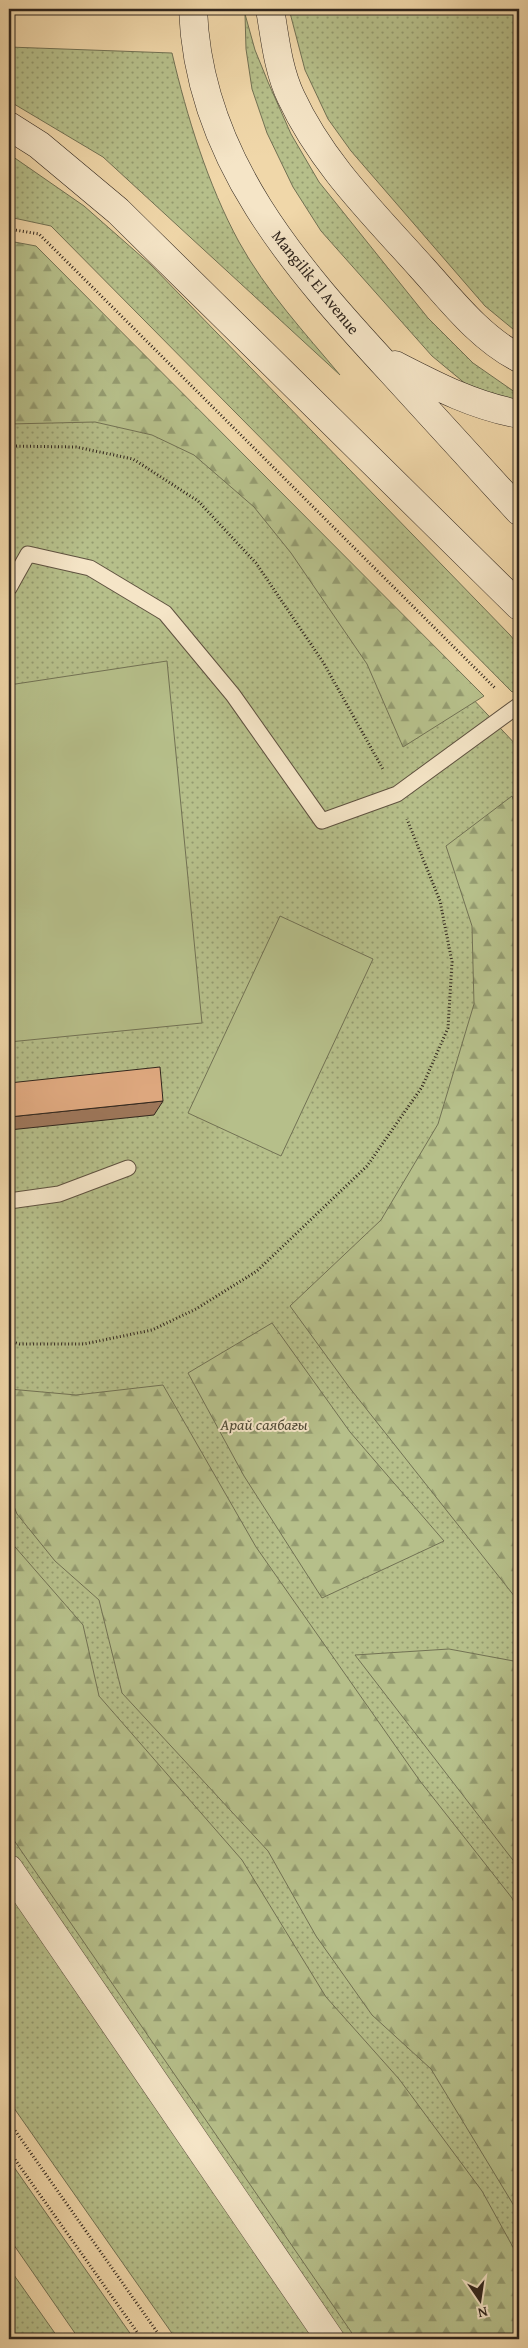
<svg xmlns="http://www.w3.org/2000/svg" width="528" height="2348" font-family="'Gentium Book Plus',serif">
<defs>
<pattern id="green-dots" width="8" height="8" patternUnits="userSpaceOnUse" patternTransform="scale(1.25)"><rect width="8" height="8" fill="#b6bf8a"/><path d="M2 2h.1M6 6h.1" fill="none" stroke="#949b70" stroke-width="1.8" stroke-linecap="round"/></pattern>
<pattern id="forest-firs" width="22" height="20" patternUnits="userSpaceOnUse" patternTransform="scale(1.25)"><rect width="22" height="20" fill="#b6bf8a"/><path d="M5 1l3.5 6h-7zM16 11l3.5 6h-7z" fill="#949b70"/></pattern>
</defs>
<rect width="100%" height="100%" fill="#f0d7a9"/>
<filter id="stains"><feTurbulence type="fractalNoise" baseFrequency=".004" numOctaves="4"/><feColorMatrix values="0 0 0 0 .2 0 0 0 0 .09 0 0 0 0 .02 0 0 0 .5 -.17"/></filter>
<radialGradient id="worn" r=".72"><stop offset=".6" stop-color="#630" stop-opacity="0"/><stop offset="1" stop-color="#630" stop-opacity=".3"/></radialGradient>
<path fill="url(#green-dots)" stroke="#727254" d="M289,9h230v325l-34,-28 -134,-155 -23,-32 -23,-49z
M245,14l10,36 13,32 23,52 28,48 109,136 45,45 46,32v11l-52,-21 -35,-29 -111,-125 -28,-44 -26,-54 -15,-44 -6,-40z
M9,47l163,6c15,64 36,132 67,189 27,49 66,91 101,133l-237,-218 -94,-56z
M9,154l75,52 67,59 359,370 9,11v43l-7,3 -461,-466 -42,-9z
M9,241l314,299 196,208v1591h-343l-167,-238z
M9,2160l125,179h-55l-70,-101z
M9,2268l50,71h-50z"/>
<path fill="url(#forest-firs)" stroke="#727254" d="M9,241l27,5 448,450 -81,51 -36,-83 -76,-111 -37,-46 -60,-52 -42,-20 -57,-13 -86,2z
M512,796l7,20v786l-170,-215 -59,-81 91,-86 57,-96 36,-120 -2,-78 -26,-80z
M272,1323l78,109 94,109 -122,57 -78,-122 -56,-103z
M163,1385l93,162 164,234 92,117 7,15v301l-88,-145 -59,-54 -56,-79 -48,-85 -146,-158 -23,-93 -44,-39 -38,-47 -8,-20v-105l67,6z
M9,1540l74,85 16,71 143,164 84,137 73,82 83,112 37,67v81h-163l-347,-506z
M449,1649l70,13v206l-164,-213z"/>
<path fill="#b6bf8a" stroke="#727254" d="M167,661l35,362 -193,19v-357z
M280,916l93,43 -92,197 -93,-43z"/>
<g fill="none" stroke-linecap="round" stroke-linejoin="round">
<g stroke="#5f5240" stroke-width="17">
<path id="lane" d="M9,588l19,-34 62,14 75,45 68,82 89,126 75,-27 122,-89
M9,1201l50,-7 69,-26"/>
</g>
<g stroke="#5f5240" stroke-width="29">
<path id="street" d="M9,1869l321,470"/>
</g>
<g stroke="#2f251d" stroke-width="29">
<path id="secondary" d="M193,9c5,149 103,259 199,363 42,46 85,93 127,139
M270,9c5,29 8,61 21,88 31,67 83,117 131,171 29,32 58,70 97,90
M9,126l30,19 79,66 401,395
M395,365c41,21 79,41 124,49"/>
</g>
<path stroke="#2f251d" stroke-width="3" stroke-dasharray="1 2.5" stroke-linecap="butt" d="M9,229l30,5 456,454
M9,446l67,1 57,12 65,42 58,62 67,99 61,109
M9,1341l11,3h64l68,-14 44,-21 61,-38 110,-105 55,-79 26,-59 4,-66 -12,-61 -33,-82
M9,2122l153,217
M9,2151l133,188"/>
<use href="#lane" stroke="#f5e5c7" stroke-width="15"/>
<use href="#street" stroke="#f5e5c7" stroke-width="28"/>
<use href="#secondary" stroke="#f5e5c7" stroke-width="28"/>
</g>
<path fill="#9f785c" stroke="#2f251d" d="M163,1101l-9,14 -145,15v-13z"/>
<path fill="#e3ac83" stroke="#2f251d" d="M160,1067l3,34 -154,16v-34z"/>
<g text-anchor="middle" stroke-width="4" stroke-linejoin="round" paint-order="stroke">
<g font-size="16" fill="#2f251d" stroke="#f5e5c7">
<text transform="translate(316 282) rotate(51)" y="6">Mangilik El Avenue</text>
</g>
<g font-size="16" font-style="italic" fill="#514c38" stroke="#f5e5c7">
<text x="264" y="1430">Арай саябағы</text>
</g>
</g>
<rect width="528" height="2348" fill="none" stroke="#f0d7a9" stroke-width="30"/>
<rect x="10" y="10" width="508" height="2328" fill="none" stroke="#2f251d" stroke-width="2.5"/>
<rect x="15" y="15" width="498" height="2318" fill="none" stroke="#2f251d"/>
<g transform="translate(480 2300) rotate(167)" stroke="#f5e5c7" stroke-width="4" paint-order="stroke">
<path d="M0-4L9 19L0 12L-9 19Z" fill="#2f251d"/>
<text y="-8" font-size="14" font-weight="bold" text-anchor="middle" fill="#2f251d">N</text>
</g>
<rect width="100%" height="100%" filter="url(#stains)"/>
<rect width="100%" height="100%" fill="url(#worn)"/>
</svg>
